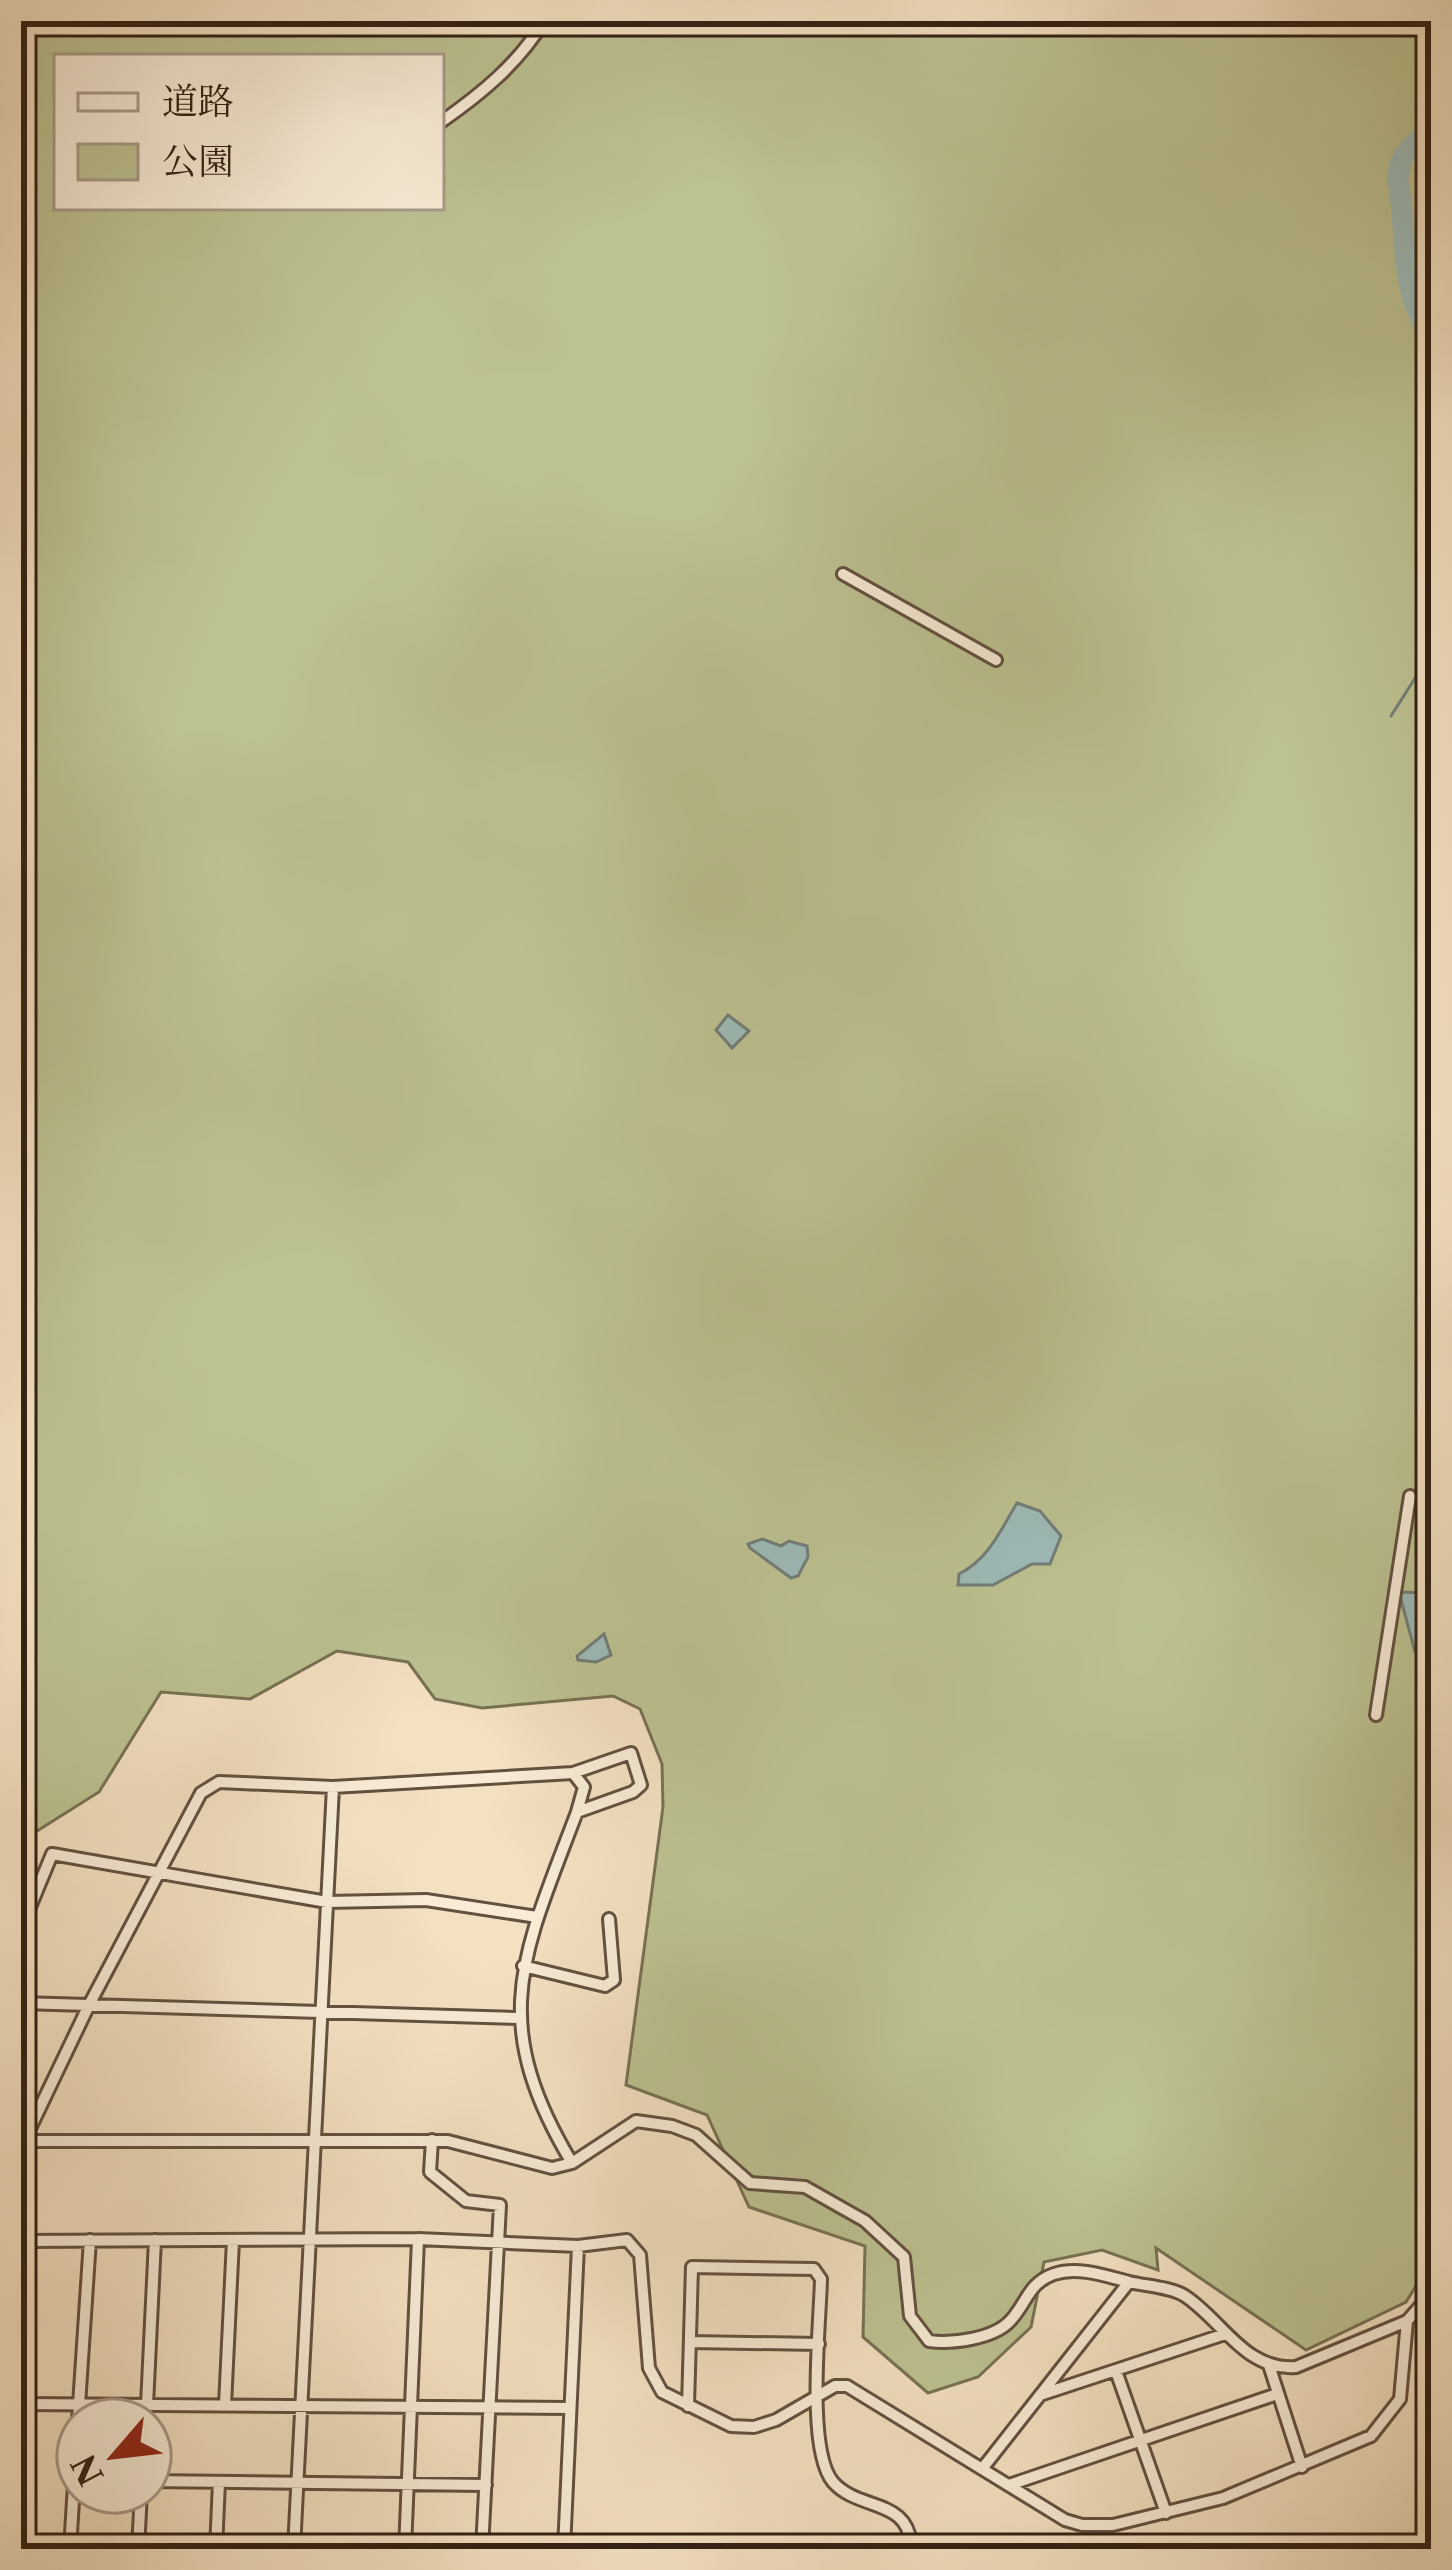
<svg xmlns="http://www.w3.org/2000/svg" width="1452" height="2570" font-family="'Libre Caslon Text','Noto Serif JP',serif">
<rect width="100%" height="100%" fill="#f4e1c2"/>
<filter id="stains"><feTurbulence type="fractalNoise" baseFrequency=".00167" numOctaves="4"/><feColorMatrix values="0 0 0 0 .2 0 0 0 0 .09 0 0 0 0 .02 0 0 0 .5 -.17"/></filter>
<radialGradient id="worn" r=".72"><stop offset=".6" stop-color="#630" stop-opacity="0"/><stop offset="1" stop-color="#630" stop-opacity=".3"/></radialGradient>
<path fill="#bdc292" stroke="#777253" stroke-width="3" fill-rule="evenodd" d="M21,21h1410v2241l-25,40 -100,48 -150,-102 2,22 -56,-20 -58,12 -13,65 -53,50 -50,16 -65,-56 2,-91 -116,-39 -42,-92 -81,-30 37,-278 -1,-43 -22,-55 -27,-13 -131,12 -47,-9 -27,-37 -71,-11 -87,48 -89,-7 -62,100 -78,49zM57,57h384v150h-384z"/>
<path fill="#9dbcba" stroke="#727e78" stroke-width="3" d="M728,1015l21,16 -17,17 -16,-18z
M1017,1503l23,8 21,25 -11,28h-18l-39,21h-35l1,-11c30,-15 42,-45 58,-71z
M762,1539l19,7 8,-5 18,5 1,11 -10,19 -7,2 -41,-30 -2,-4z
M1399,1592l32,1v61l-16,-2z
M604,1634l7,21 -15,7 -18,-2 -1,-4z"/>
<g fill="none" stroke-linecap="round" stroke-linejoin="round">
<path stroke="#727e78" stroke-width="3" d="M1391,716l40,-63"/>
<path stroke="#9dbcba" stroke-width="21" d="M1431,130c-12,10 -26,19 -31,35 -4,13 -1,24 1,37 6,56 1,85 30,138"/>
<g stroke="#625140" stroke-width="16">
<path id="minor" d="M441,122c40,-28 78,-59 103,-101
M843,574l153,86
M1376,1715l34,-219
M573,1773l11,14 -7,25
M21,1929l31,-75 275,48 99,-2 111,17
M523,1966l82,20 9,-6 -5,-61
M21,2003l498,15
M432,2140l-2,32 36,29 34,4 -18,344
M21,2141h427l104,27 20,-5 64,-42 36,5 24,9 54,48 55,4 60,34 39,36 6,59 19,25c23,3 64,-2 81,-20 17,-18 18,-38 44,-47 24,-8 52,2 75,8
M21,2189l3,-48 65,-136 112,-212 18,-11 114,5 240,-14 58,-20 10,32 -8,7 -56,20c-54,143 -91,208 -5,351
M21,2241l397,-2 160,7 49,-6 13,15 9,113 13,24 69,34 23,1 22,-7 59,-34h12l218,134 17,5h31l110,-27 148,-62 29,-37 7,-78
M690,2342l129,2
M1269,2365l33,102
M1116,2371l50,142
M1040,2395l185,-61
M21,2404l549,4
M147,2405l8,-165
M225,2405l8,-165
M688,2406l4,-139 122,2 7,10c-1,45 -15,171 12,203 26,30 78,15 78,67
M78,2420l12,-180
M982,2469l147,-187c17,4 42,5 56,14 38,25 60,75 111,71l111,-46 24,-27
M150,2481l336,4
M1009,2485l268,-91
M70,2549l8,-128
M138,2549l3,-57
M216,2549l3,-67
M294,2549l39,-762
M405,2549l13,-310
M564,2549l14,-303"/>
</g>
<use href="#minor" stroke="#f8ecd7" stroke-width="10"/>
</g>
<rect width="1452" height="2570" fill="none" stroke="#f4e1c2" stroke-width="72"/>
<rect x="24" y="24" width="1404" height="2522" fill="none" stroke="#312114" stroke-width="6"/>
<rect x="36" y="36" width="1380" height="2498" fill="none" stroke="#312114" stroke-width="3"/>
<rect x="54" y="54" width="390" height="156" fill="#f8ecd7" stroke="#a89b89" stroke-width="3"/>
<rect x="78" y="93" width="60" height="18" fill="#f8ecd7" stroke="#a89b89" stroke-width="3"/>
<text x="162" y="114" font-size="36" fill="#312114">道路</text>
<rect x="78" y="144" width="60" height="36" fill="#bdc292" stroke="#a89b89" stroke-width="3"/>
<text x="162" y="174" font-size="36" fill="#312114">公園</text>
<g transform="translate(114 2456) rotate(242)"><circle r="57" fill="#f8ecd7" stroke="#a89b89" stroke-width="3"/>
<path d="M0-9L21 45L0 30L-21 45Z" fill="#8f2418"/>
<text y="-18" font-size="33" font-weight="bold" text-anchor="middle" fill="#312114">N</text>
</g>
<rect width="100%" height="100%" filter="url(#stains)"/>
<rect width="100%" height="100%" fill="url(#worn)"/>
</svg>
